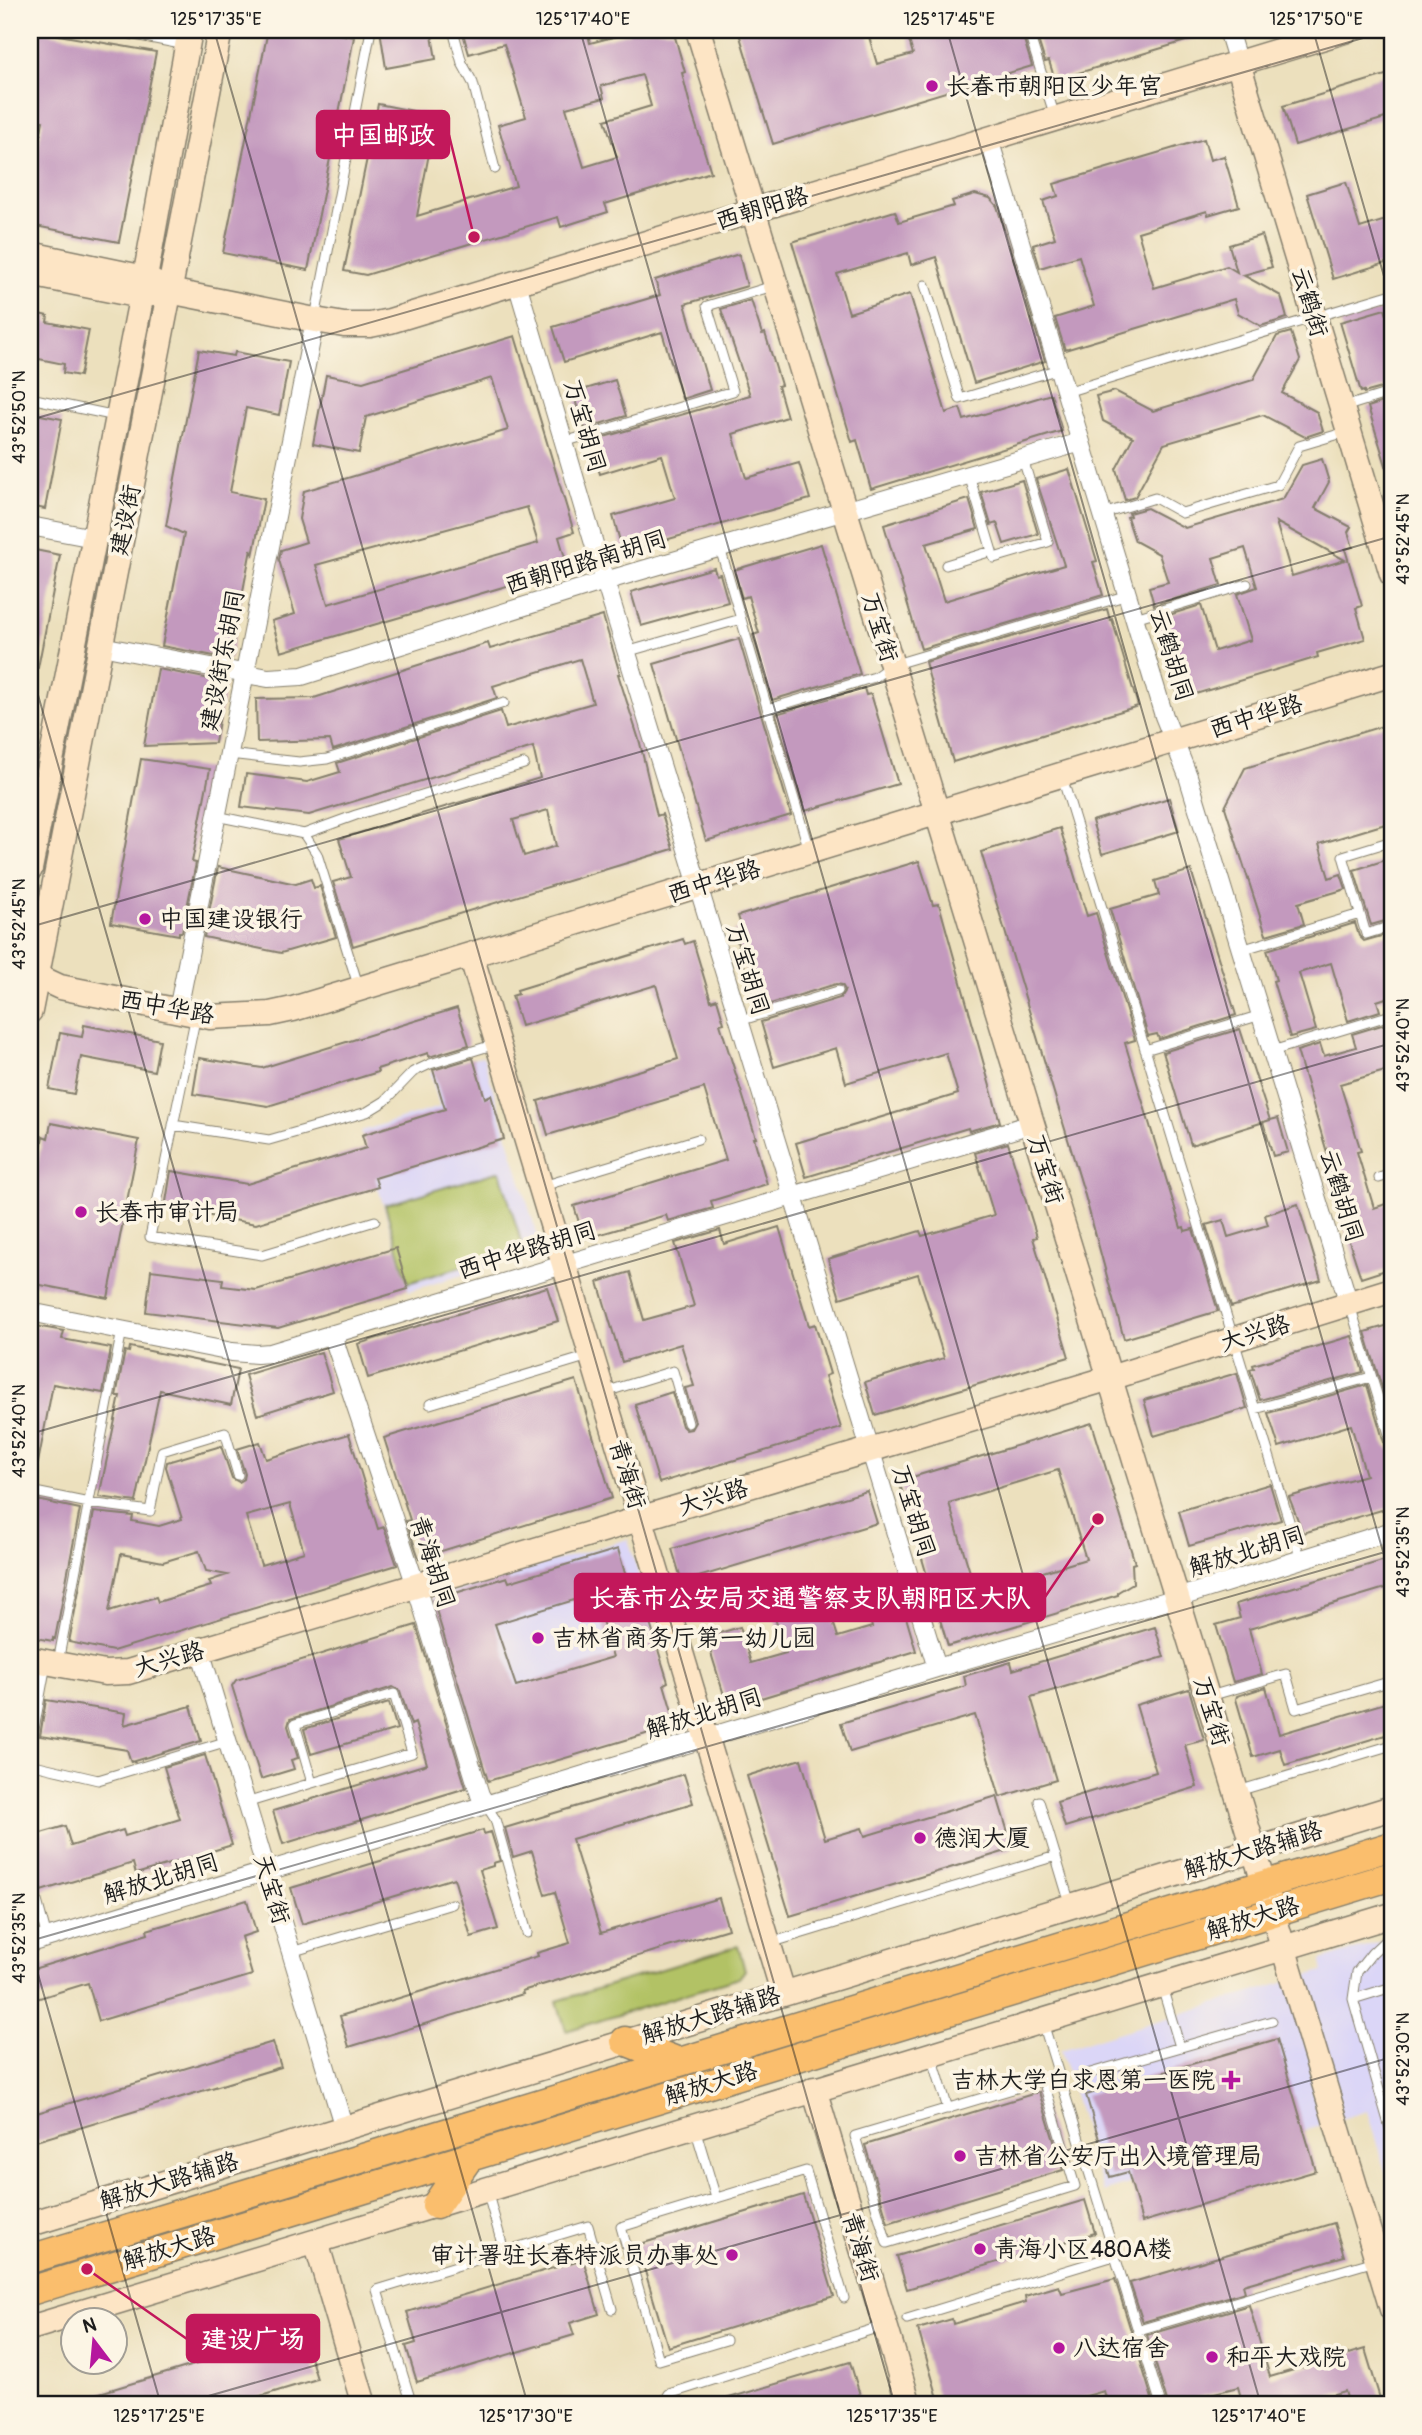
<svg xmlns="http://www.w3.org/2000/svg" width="1422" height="2435" font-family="Pangolin,'LXGW WenKai TC',sans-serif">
<rect width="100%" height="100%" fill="#fcf5e5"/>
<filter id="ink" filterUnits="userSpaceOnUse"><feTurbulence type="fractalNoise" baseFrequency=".0143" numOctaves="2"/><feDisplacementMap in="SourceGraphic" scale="14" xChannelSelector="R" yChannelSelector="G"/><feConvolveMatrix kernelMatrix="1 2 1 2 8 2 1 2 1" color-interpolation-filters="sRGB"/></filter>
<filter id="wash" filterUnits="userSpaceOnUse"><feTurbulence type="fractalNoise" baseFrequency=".00686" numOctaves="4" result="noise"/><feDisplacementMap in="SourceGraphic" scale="28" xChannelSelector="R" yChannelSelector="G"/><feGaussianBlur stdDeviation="1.57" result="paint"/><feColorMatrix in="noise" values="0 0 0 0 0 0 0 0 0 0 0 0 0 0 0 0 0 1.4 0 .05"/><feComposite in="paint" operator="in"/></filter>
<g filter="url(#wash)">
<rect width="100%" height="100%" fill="#ece0bd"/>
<path fill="#dbd6f7" d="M483,1056l59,195 -133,40 -48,-160 79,-24 -10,-35z
M628,1539l27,92 -41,13 10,35 -155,47 -38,-128z
M1392,1938v256l-25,-83 -264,81 -42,-142 262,-79 -2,-11z"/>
<path fill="#b2c265" stroke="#676f40" stroke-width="2" d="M500,1171l23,77 -115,35 -23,-78z
M738,1946l7,24 -6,8 -173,53 -9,-30z"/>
<g id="blocks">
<path fill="#c399be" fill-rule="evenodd" d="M30,30l126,22 -37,190 -89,-17v-34l13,-70 -13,-2z
M268,30h52l34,7 -46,233 -85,-17z
M380,30h51l5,29 -50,9z
M462,30h125l3,13 39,-10 -1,-3h45l12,42 -3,1 10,40 19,59 -106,32 3,8 -47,15 -3,-10 -192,58 -22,-4 34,-167 66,13 -3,18 -8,-2 -16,83 99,-30 -18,-61 28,-8 -22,-73 -35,10zM642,75l9,31 -46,14 12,37 -33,10 -18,-59 38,-10 -3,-12z
M738,30h129l10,34 36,-10 -7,-24h91l2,7 22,-7 11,36 -259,78z
M1035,30h173l1,4 -154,46 -6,-19 -4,1z
M1392,73v43l-97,29 -12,-39z
M1204,139l6,21 14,-4 15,50 -31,9 -1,-4 -69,21 16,56 73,-22 10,6 -8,-27 33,-10 10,32 -29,8 38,21 6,22 -26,8 -23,-13 -4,-14 -169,51 -10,-32 39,-12 -15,-50 -39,12 -7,-23 22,-7 -12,-37 15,-5 -4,-12z
M1346,182l14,46 32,-10v43l-59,18 -26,-85z
M975,194l15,4 7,8 48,155 -71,22 -38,-126 -25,8 -3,-12 -71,21 12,39 61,-19 36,119 14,-5 4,12 87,-26 11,37 -191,58 -14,-49 -5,2 -60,-200 103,-31 4,11 55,-16 -2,-5z
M739,254l8,32 -62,18 25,86 -28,9 -20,-67 -98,30 -11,-35 107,-32 -5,-15z
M751,300l11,34 3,-1 16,52 -3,1 9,31 -54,17 13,44 53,-15 11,36 -187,53 -10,-36 62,-18 -13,-43 -62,19 -10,-33 160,-46 -29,-86z
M1385,309l7,24v52l-28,8v-2l-3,1 -21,-70z
M30,312l18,4 -1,6 42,8 -9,46 -17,-3 1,-9 -30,-6 1,-5 -5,-1z
M1291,332l9,28 -18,33 35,19 6,19 -18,6 -42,-22 -99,29 -29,53 -10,3 -9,-31 17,-32 -30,-16 -7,-25 19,-5 38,20 100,-31 24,-44z
M515,336l59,196 -15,5 9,31 -287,84 -9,-31 23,-7 -16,-54 2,-10 25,-8 -7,-23 5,-28 204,-61 -16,-52 -126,39 -7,36 -46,-9 13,-69 37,7zM527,507l11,36 -210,61 -12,-39z
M199,350l35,6 1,-4 54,10 -10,53 -33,-7 -16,84 34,7 -11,57 -2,-7 -21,110 -68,-13 22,-112 -18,-8z
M615,380l11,36 -40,12 -3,-2 -10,-33z
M1392,399v72l-4,1 -20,-65z
M30,413l32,6 -17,90 -15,-3z
M1322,459l7,23 -14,26 36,19 -3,5 5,15 -8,2 17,57 -6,2 9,31 -48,14 1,4 -139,42 -23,-80 45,-14 14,46 36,-11 -14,-46 20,-7 -12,-39 -32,10 8,27 -67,20 -5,-18 19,-5 -9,-28 -24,-13 -8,-24 3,-1 -1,-3 18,-5 38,20 98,-29 19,-34zM1276,522l69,38 -53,16z
M1069,469l28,92 -4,1 10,33 -182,54 -37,-124 85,-26 9,30 -52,15 18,57 120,-36 -28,-86z
M1022,480l16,54 -34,10 -7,-21 -6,2 -10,-33z
M821,544l39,130 -88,26 -19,-65 6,-2 -11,-37 -6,2 -8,-28z
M30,549l30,6 -22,113 -8,-1z
M714,568l2,7 4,-1 8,28 -87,24 -10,-34z
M1107,609l3,11 2,-1 26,87 -185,56 -28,-100z
M603,616l17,58h-2l22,69 17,73 5,-2 11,35 -320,97 -20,-64 18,-5 -12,-38 201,-61 -7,-31 -224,68 -68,-8 5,-33 61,8 33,-10 -3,-9 164,-52 5,17 87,-25 -13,-44 -87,27 4,12 -164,52 -3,-10 -73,2 -1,-43 58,-1 174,-55 2,6zM548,810l8,36 -32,10 -11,-36z
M739,639l52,176 -85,26 -52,-177z
M158,669l68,13 -11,61 -71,3z
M864,688l2,7 5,-1 27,90 -93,27 -29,-97z
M1392,723v99l-73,22 10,34 12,-4 5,15 -48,14 6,21 -38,11 -41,-128 20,-39z
M141,759l69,10 -18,93 4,1 -14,69h-3v3l-68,-12z
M1169,798l10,33 -77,23 -10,-33z
M1060,828l27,88 9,-3 39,127 -10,3 56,185 3,-1 1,4 8,-2 25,82 -94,28 -40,-147 -103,-340z
M1392,858v61l-21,6 -17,-55z
M919,861l14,44 6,-1 61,218 -31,9 -1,-3 -162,49 -10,-34 162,-49 -12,-41 -100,30 -10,-35 -62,19 -13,-45 79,-24 5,-8 -3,-5 -6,-1 -79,24 -23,-77 8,-2 -4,-13z
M218,867l78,17 15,-5 3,9 6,-2 16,51 -55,16 -77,-16z
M1191,870l45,145 -77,24 -2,-5 -9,2 -38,-127 49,-14 -4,-14z
M1355,923l4,13 5,5 28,-8v63l-15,5 3,10 -32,10 -17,-58 -32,10 17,57 -26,7 -17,-56 3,-1 -9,-30z
M683,939l2,5 8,-3 18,60 6,-2 7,24 -4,1 36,114h-2l13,46 -56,17 2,7 -45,13 -2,-6 -82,24 -10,-33 152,-46 -22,-72 -156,47 -10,-34 140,-42 -22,-74 -135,41 -9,-30 6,-2 -1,-4z
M457,1008l12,37 -40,12 -1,-4 -51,16 1,3 -110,34 -75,-12 6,-36 63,10z
M1385,1024l3,13 4,-2v34l-52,15 21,67 -4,1 17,56 18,-6v66l-31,10 -36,-110 6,-2 -34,-115 23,-7 4,12 32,-9 -4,-13z
M84,1025l76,15 -6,31 -73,-14 -7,37 -25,-5 11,-56 22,4z
M1240,1029l30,91 -79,25 -28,-93z
M473,1058l12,40 6,-3 13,44 -129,39 3,9 -122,37 -91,-16 6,-37 76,13 119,-36 -4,-13 83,-26 -12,-39z
M1278,1118l10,34 -15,4 -10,-34z
M51,1123l88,17 -31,158 -78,-15v-78l13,-69 5,2z
M1008,1143l29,94 -4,1 36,119 -194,58 -10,-33 79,-24 -17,-56 -9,-28 -78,24 -12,-39 92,-28 2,5 72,-21 -19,-62z
M1298,1204l23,76 -90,27 -25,-82 17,-5 5,17 40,-12 -3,-10z
M779,1227l30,99 6,-2 15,50 -5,2 16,52 -182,55 -24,-79 37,-12 10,34 4,4 5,-1 4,-7 -10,-34 9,-2 -13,-42 -59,18 -24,-80 32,-10 14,48 50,-14 -19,-63 45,-13 4,14z
M396,1248l12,41 -130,39 -132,-16 5,-42 72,9 -1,7 34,4z
M547,1287l11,34 -190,57 -10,-34z
M1392,1324v97l-27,-89z
M30,1325l34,6 -2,8 49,9 -8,45 -50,-9 -15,79 -8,-1z
M1352,1336l11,36 -103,28 -10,-31 4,-1 -1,-3z
M130,1347l108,22 -7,36 -71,-15 -24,112 -37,-5 21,-101h-4l9,-45 4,1z
M321,1352l12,39 -76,24 -12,-40z
M1237,1373l10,35 -93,28 -10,-36z
M576,1380l36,118 -193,60 -13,-37 4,-1 -26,-82z
M1367,1385l18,61 7,5v56l-89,26 -14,-36 77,-22 -15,-50 -72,22 -11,-34z
M1092,1423l43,140 -3,1 1,19 -15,9v3l-170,51 -49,-165zM1058,1470l28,89 -110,33 -27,-89z
M349,1434l29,95 6,-2 13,38 -284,86 -44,-9 25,-130 39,4 -1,5 27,5 23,-7 -16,-52 1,-5 54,-16 11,32 7,4 5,-3 1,-5 -8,-25 23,-7 6,17zM290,1504l14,48 -43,13 -15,-49zM199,1551l7,20 21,4 -18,6 2,5 -53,16 -2,-5 -47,14 12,-57 42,8z
M1270,1484l11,36 -92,26 -10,-35z
M867,1491l10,32 -195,59 -10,-33z
M32,1499l48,10 -25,130 -2,-1v3l-23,-4z
M618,1549l10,35 9,-3 31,101 -4,2 12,41 -188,56 -55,-181 74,-23 2,5zM594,1594l19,63 -97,29 -21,-62z
M1392,1558v28l-143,43 13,45 -29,8 -17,-57 24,-7 -4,-14z
M895,1580l21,71 -188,57 -22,-71 34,-10 11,36 35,-10 -12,-38 52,-16 12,38 34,-10 -11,-37z
M416,1625l50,163 -183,56 -10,-33 154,-47 -12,-41 -4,2 -11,-34 -7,-4 -103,32 -2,7 10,32 -7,2 3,9 -33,10 -29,-93 4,-6z
M1155,1627l9,30 -133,40 25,83 -56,17 -25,-82 -125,37 -9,-29 125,-37 -2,-10 47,-14 2,8z
M1266,1687l13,47 113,-33v32l-107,32 -5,-16 -27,8 -17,-58 1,-3z
M1189,1689l15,51 -19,5 12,42 -132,40 -8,-25 99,-30 -20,-67z
M46,1700l80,13 -2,12 67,-19 10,35 -70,21 -4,-12 -87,-14z
M389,1703l8,26 -86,25 -7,-25z
M205,1755l27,90 -96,29 -3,-11 -92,28 -5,-18 -6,-5v-22l7,-1 -3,-10 31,-9 6,20 52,-16 2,6 55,-17 -16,-52z
M801,1759l24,80 37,-11 3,8 132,-40 16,53 -223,67 -43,-140z
M684,1774l9,29 -121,36 29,94 118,-35 9,31 -206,62 1,3 -174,53 -9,-31 198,-60 -1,-3 33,-10 -15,-51 -10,3 -13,-44 -19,6 -8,-29z
M483,1830l1,4 7,-2 9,29 -7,2v3l-13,4 18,59 -27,8 -17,-59 -152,46 -11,-36z
M247,1900l9,32 -15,5 11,38 -153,46 -11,-38 -58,18v-31l118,-36 -1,-4z
M1277,2039l39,132 -174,51 -14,-50 -18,5 -24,-82z
M273,2042l8,25 -251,76v-28z
M1039,2092l24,78 -175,53 -23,-78z
M803,2195l31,101 -166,51 -31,-102z
M1085,2200l10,33 -188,56 -10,-33z
M1334,2223l10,33 -101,29 2,7 -102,30 -13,-39z
M583,2259l16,55 -29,9 4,12 -157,47 -11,-36 10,-3 -9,-31z
M1115,2279l39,126h-46l-4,-14 -49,14h-115l-22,-76 34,-10 1,5 73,-22 -1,-6 34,-10 3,7z
M1249,2305l21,72 95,-28 17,56h-33l-4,-14 -46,14h-56l-5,-18 -70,18 -21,-70z
M303,2333l14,46 -66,20 2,6h-180v-4l127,-38 42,-18 41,-6z
M850,2362l13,43h-143l-1,-4z"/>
</g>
</g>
<g filter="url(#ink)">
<use href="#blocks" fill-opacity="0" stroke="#847e6c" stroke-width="2"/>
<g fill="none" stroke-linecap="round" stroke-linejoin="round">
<g stroke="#847e6c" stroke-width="11">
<path id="lane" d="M453,30l9,33 11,20 22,86
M1028,30l27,87
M925,285l35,114 99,-30
M315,318l56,-288
M1066,392l326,-98
M30,398l86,18
M1344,407l48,-15
M564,442l169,-51 -26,-85 66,-20
M969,475l25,83 54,-16 -25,-83
M1103,514l52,-16 27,15 96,-28 21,-39 47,-14
M720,548l89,302
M946,565l46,-14
M1135,618l112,-34
M626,652l115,-33
M768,709l107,-32 17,-12 236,-70
M229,754l70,8 28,-3 177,-56
M1062,777l239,783
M216,816l88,18 13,20 42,134
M304,834l52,-19 168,-51
M1392,841l-49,15 23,78 26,-8
M1241,950l119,-36
M196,1015l-46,222 112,18 113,-34
M739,1021l99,-30
M1145,1050l116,-35
M1272,1051l119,-36
M173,1125l96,15 98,-28 18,-11 28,-29 17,-8 66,-20
M1379,1178l13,-4
M543,1186l155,-47
M1350,1305l42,139
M605,1392l68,-21 15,52
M430,1404l159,-48
M1255,1409l116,-32
M30,1491l59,12 61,8 12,-60 63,-19 13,43
M58,1662l64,-332
M394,1694l18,59 -100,30 -17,-59z
M1210,1696l76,-22 10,35 96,-28
M30,1751l16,-87
M30,1764l68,16 130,-39
M1238,1791l154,-46
M1039,1801l31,103
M246,1803l66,-20
M486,1805l9,14 32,114
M30,1875l17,63
M1392,1934l-20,19 -15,19 -4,27 39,136
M770,1943l286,-87
M291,1952l161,-48
M1162,1987l18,60
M1353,1999l39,-12
M1043,2023l118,382
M932,2056l16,53
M1080,2076l192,-55
M1043,2080l32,106 -188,57 -32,-107z
M695,2128l21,70
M487,2191l17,60
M907,2319l207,-63
M1139,2330l236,-69
M726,2340l-67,20 -38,-133 185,-56 38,127
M412,2405l-35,-115 211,-64 24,83
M663,2405l6,-11 214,-68"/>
</g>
<g stroke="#847e6c" stroke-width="20">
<path id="street" d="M132,30l56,11
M1228,30l10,33
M989,139l175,577 24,60 161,528
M517,283l88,298 332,1087
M30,526l64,12
M101,646l167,32 34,-2 303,-95 476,-139
M178,1010l137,-690
M30,1312l202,40 25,2 13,-1 762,-229
M332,1334l84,252 64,209 6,10
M200,1650l144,478
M30,1943l907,-275 240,-70 215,-67"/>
</g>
<g stroke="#847e6c" stroke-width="27">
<path id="secondary" d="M698,30l556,1820 138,459
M1238,63l154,511
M30,254l115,24 24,13 146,29 29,5h26l20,-4 957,-291
M30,274l111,22 17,-3
M30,869l115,-591 45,-248
M471,955l312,1037
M30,973l30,14 150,30 60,-3 23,-5 1099,-335
M30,1011l190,-981
M30,1659l75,14 23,-1 982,-294 282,-88
M814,2089l95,316
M30,2224l1362,-416
M316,2242l48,163
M30,2328l1362,-413"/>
</g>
<g stroke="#847e6c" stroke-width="31">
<path id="primary" d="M625,2041l54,21
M436,2205l34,-49
M30,2259l1362,-413
M30,2291l1362,-415"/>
</g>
<use href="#lane" stroke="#fff" stroke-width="9"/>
<use href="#street" stroke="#fff" stroke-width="18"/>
<use href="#secondary" stroke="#fde5c5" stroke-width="24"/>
<use href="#primary" stroke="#fabe6d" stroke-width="28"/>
</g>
</g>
<path fill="none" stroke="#1c1c1c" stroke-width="2" stroke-opacity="0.45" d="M214,30l681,2375M580,30l681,2375M947,30l445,1553M1313,30l79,274M30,420l1361,-390M30,667l498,1738M30,927l1362,-391M30,1434l1362,-391M30,1941l1362,-391M30,1946l131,459M177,2405l1215,-348"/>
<g fill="#b5179e" stroke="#fcf5e5" stroke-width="2.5">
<circle cx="932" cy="86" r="7"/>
<circle cx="145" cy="919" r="7"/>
<circle cx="81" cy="1212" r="7"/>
<circle cx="538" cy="1638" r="7"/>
<circle cx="920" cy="1838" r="7"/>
<path d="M1227.5 2069.5h7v7h7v7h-7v7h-7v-7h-7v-7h7z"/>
<circle cx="960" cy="2156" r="7"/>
<circle cx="980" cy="2249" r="7"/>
<circle cx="732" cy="2255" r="7"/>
<circle cx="1059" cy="2348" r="7"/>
<circle cx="1212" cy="2357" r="7"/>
</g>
<g text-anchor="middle" stroke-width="7" stroke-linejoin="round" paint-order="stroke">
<g font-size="24" fill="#1c1c1c" stroke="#fcf5e5" text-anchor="start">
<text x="946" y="94">长春市朝阳区少年宫</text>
<text x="159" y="927">中国建设银行</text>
<text x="95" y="1220">长春市审计局</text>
<text x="552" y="1646">吉林省商务厅第一幼儿园</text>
<text x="934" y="1846">德润大厦</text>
<text x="1215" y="2088" text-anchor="end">吉林大学白求恩第一医院</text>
<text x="974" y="2164">吉林省公安厅出入境管理局</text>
<text x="994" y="2257">青海小区480A楼</text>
<text x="718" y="2263" text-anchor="end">审计署驻长春特派员办事处</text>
<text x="1073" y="2356">八达宿舍</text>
<text x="1226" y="2365">和平大戏院</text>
</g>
<g font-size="24" fill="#1c1c1c" stroke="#fcf5e5">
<text transform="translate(762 208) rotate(-17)" y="8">西朝阳路</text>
<text transform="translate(1310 302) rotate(73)" y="8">云鹤街</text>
<text transform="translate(585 426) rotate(74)" y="8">万宝胡同</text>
<text transform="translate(125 520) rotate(-79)" y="8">建设街</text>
<text transform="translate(586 562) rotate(-17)" y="8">西朝阳路南胡同</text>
<text transform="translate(880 627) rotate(73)" y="8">万宝街</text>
<text transform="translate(1172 655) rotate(73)" y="8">云鹤胡同</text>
<text transform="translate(222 660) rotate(-79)" y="8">建设街东胡同</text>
<text transform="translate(1256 716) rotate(-17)" y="8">西中华路</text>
<text transform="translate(714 881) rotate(-17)" y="8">西中华路</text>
<text transform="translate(748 969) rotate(73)" y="8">万宝胡同</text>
<text transform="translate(167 1007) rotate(10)" y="8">西中华路</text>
<text transform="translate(1046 1169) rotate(73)" y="8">万宝街</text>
<text transform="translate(1342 1196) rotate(73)" y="8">云鹤胡同</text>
<text transform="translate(527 1250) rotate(-17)" y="8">西中华路胡同</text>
<text transform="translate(1255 1333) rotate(-17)" y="8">大兴路</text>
<text transform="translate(628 1474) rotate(73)" y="8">青海街</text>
<text transform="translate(713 1497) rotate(-17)" y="8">大兴路</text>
<text transform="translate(914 1511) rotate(73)" y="8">万宝胡同</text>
<text transform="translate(1247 1551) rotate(-17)" y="8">解放北胡同</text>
<text transform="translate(433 1562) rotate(72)" y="8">青海胡同</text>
<text transform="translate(169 1659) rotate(-16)" y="8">大兴路</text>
<text transform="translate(1212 1711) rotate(73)" y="8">万宝街</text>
<text transform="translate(704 1713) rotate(-17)" y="8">解放北胡同</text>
<text transform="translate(1253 1850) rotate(-17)" y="8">解放大路辅路</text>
<text transform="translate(161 1878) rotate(-17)" y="8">解放北胡同</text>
<text transform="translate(272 1889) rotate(73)" y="8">天宝街</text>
<text transform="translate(1253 1918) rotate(-17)" y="8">解放大路</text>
<text transform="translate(711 2015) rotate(-17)" y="8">解放大路辅路</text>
<text transform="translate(711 2083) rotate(-17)" y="8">解放大路</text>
<text transform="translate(169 2181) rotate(-17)" y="8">解放大路辅路</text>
<text transform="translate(861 2247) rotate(73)" y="8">青海街</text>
<text transform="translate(169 2248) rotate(-17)" y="8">解放大路</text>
</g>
</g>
<path fill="none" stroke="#c2185b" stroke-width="2.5" d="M474 237L449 135M1098 1519L1045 1597M87 2269L187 2339"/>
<g fill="#c2185b" stroke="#fcf5e5" stroke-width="2.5">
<circle cx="474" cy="237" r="7"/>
<circle cx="1098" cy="1519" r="7"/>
<circle cx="87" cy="2269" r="7"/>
</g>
<g fill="#c2185b" stroke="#c2185b" stroke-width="2.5">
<rect x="317" y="111" width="132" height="47" rx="7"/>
<rect x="575" y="1574" width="470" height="47" rx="7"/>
<rect x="187" y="2315" width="132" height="47" rx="7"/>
</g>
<g font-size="26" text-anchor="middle" font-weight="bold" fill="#fff">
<text x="383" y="144">中国邮政</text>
<text x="810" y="1607">长春市公安局交通警察支队朝阳区大队</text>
<text x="253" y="2348">建设广场</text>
</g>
<rect width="1422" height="2435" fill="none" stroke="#fcf5e5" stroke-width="77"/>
<g transform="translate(94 2341) rotate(344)"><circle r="33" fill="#fcf5e5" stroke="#a29e95" stroke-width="2"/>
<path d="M0-5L12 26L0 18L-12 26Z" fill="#b5179e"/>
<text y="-10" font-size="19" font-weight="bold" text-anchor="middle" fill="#1c1c1c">N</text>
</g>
<rect x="38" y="38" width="1346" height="2358" fill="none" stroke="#1c1c1c" stroke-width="2.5"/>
<g font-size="18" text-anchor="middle" fill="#1c1c1c">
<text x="216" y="25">125°17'35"E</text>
<text x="583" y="25">125°17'40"E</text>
<text x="949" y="25">125°17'45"E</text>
<text x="1316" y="25">125°17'50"E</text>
<text transform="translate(19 417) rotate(-90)" y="6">43°52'50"N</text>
<text transform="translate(1403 539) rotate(-90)" y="6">43°52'45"N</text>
<text transform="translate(19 924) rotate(-90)" y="6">43°52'45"N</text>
<text transform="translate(1403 1045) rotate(-90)" y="6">43°52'40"N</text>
<text transform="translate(19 1431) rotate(-90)" y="6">43°52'40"N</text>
<text transform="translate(1403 1552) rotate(-90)" y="6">43°52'35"N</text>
<text transform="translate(19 1938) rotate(-90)" y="6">43°52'35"N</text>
<text transform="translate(1403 2059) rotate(-90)" y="6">43°52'30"N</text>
<text x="159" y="2422">125°17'25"E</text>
<text x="526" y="2422">125°17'30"E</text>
<text x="892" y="2422">125°17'35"E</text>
<text x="1259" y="2422">125°17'40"E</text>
</g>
</svg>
